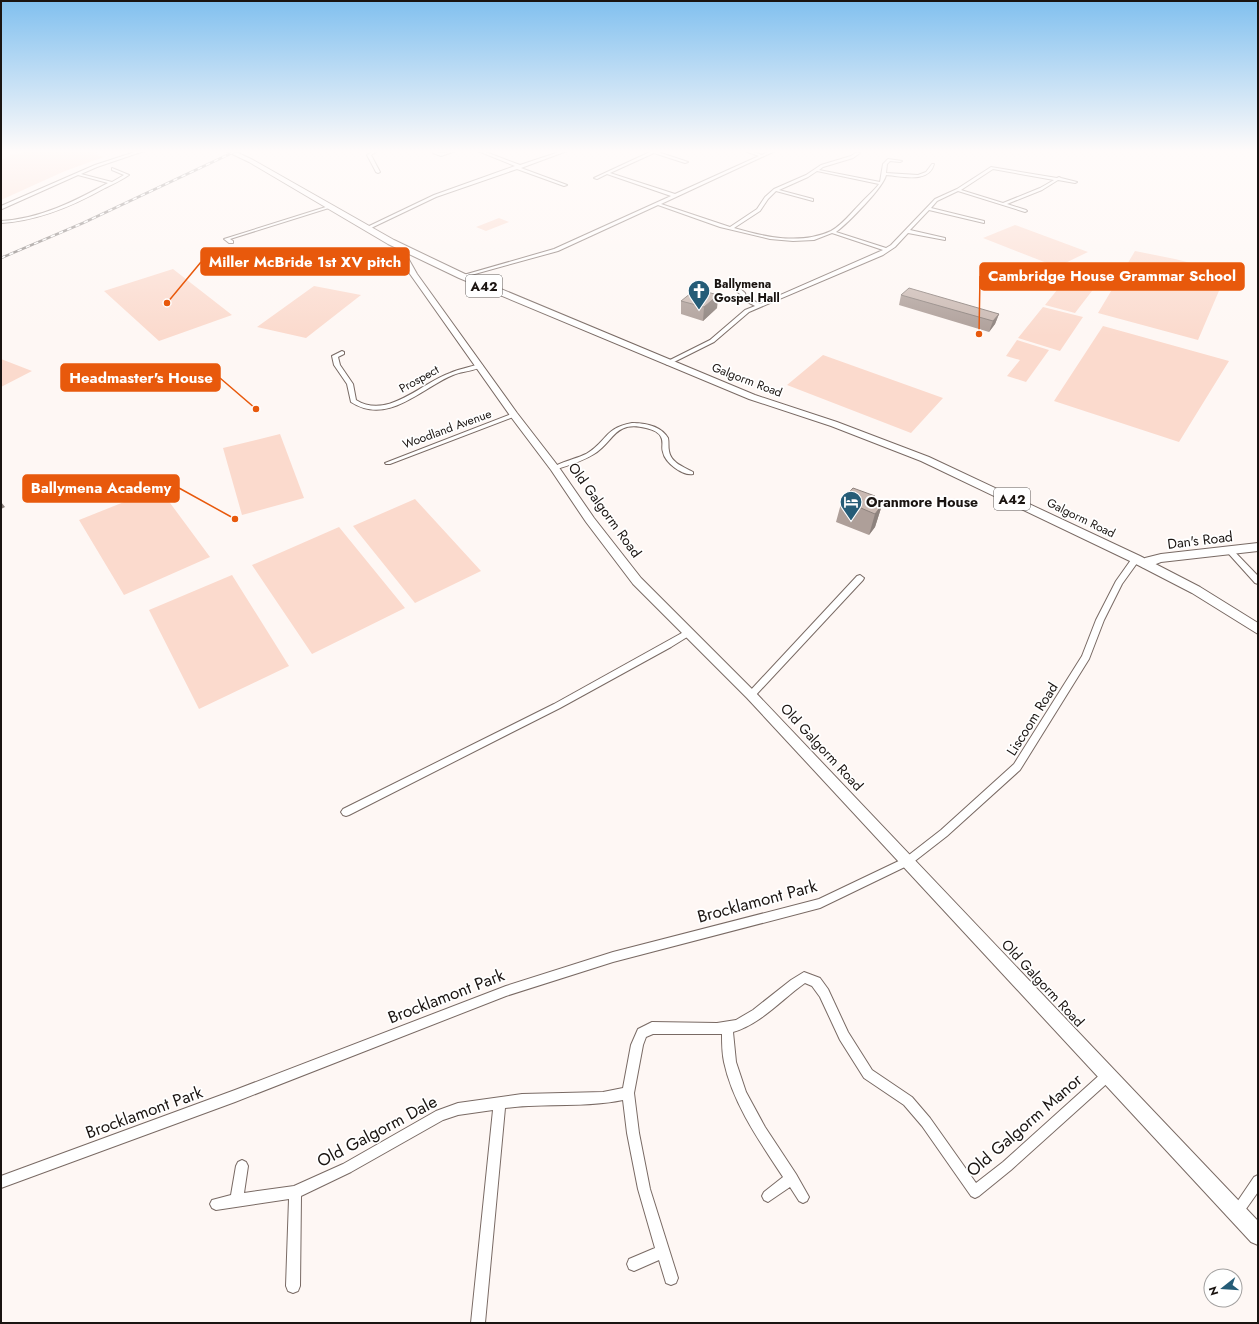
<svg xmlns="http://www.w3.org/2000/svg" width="1259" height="1324" font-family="Jost,sans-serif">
<rect width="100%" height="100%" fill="#fef7f4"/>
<path fill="#fbdacd" d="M23,151h75l-2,4 8,2 -39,14 -64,29v-40l12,-6 8,-1z
M499,218l10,4 -23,9 -10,-4z
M1015,225l73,27 -31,15 -74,-29z
M1135,251l40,8 52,13 -29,68 -100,-27z
M173,269l59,46 -73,26 -55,-50z
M1065,280l30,7 -20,26 -30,-8z
M314,286l47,9 -55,43 -49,-11z
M1043,307l40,10 -23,34 -42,-13z
M1103,326l126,35 -50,81 -125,-41z
M1017,340l32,10 -23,32 -19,-6 13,-16 -14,-4z
M823,355l120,43 -32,35 -124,-48z
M1,359l31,12 -31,16z
M280,434l24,64 -62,17 -19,-67z
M159,488l51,69 -86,38 -45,-75z
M415,499l66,72 -66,32 -62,-77z
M339,527l66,81 -93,46 -60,-89z
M232,575l57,91 -90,43 -50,-99z"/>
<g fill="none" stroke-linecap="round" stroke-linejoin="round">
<g stroke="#796a64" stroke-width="2">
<path id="street" d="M138,151h6l-47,16 -16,7 31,8 12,-7 -12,-5v-2l17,7c-7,5 -16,9 -24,13 -32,18 -67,33 -104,35v-2c39,-2 74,-20 107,-38l-30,-8 -76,34h-1v-3l94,-41z
M373,151h5l-7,4 9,17 -2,1 -2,-1 -9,-17z
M434,151c10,4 12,0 22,0l-15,5 -8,-3z
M478,151h5l37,14 42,-14h5l-46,17 46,17 -3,1 -47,-17 -81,28 -67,32 -4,-1 69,-33 81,-29z
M648,151h7l33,11 -3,1 -31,-10 -44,20 65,21 84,-38 -14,-5h5l12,4 8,-4h5l-114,53 69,23 27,-18 8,-12 9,-8 32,-14 15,-10 30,-9 6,-4 3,1 -7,5 -30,9 -4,3 61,12 3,-18 5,-5 14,2 -2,1 -10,-1 -3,3 -1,9 32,2 8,-3 6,-8h2c-5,20 -33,12 -48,11 -2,12 -39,49 -50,57l50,16 5,-3 44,-46 22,-10 34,-22 66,11 2,-1 2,1 16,4 -2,1 -17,-3 -16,10 -35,14 19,6 1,1 -2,1 -67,-21 -21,10 -6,7 53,13v2l-55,-13 -19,20 35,8v2l-37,-7 -13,14 -12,8 -134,57 -35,30 -46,23 -2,-1v-2l44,-22 35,-30 10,-4 -13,-7 -1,-4 -9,-8v-2h4l9,8 1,4 14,7 123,-54 -51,-17 -18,7 -21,1 -23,-2 -50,-12 -62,-22 -100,46 -94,26 -4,-1 94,-27 117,-53 -64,-22 -10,5 -3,-1 56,-26zM993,169l61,11 -14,8 -37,15 -42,-13zM817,171l62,13c-5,7 -13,13 -19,20 -9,9 -18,21 -29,27 -30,14 -67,6 -97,-3l26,-17 8,-12 8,-8 37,10v-2l-34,-9 29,-13z
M329,206l3,1 -102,32 3,2v2h-4l-5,-4z
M342,351l2,1v2l-6,3 2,8 13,19 3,16c32,20 65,-17 94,-27 9,-4 20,-6 30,-9l3,2c-8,5 -20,5 -30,9 -32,13 -65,51 -102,27l-4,-18 -13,-19 -2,-9z
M514,413l2,1v2l-126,48h-4l-1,-1z
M632,423c13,0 29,3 36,15 1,5 0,9 1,13 2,12 15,16 24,21v2c-10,2 -28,-11 -30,-22 -2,-4 1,-10 -2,-15 -2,-5 -10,-8 -15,-9 -32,-8 -32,14 -52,26 -11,7 -24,11 -37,15l-2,1 -3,-2c8,-6 24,-9 34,-14 21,-12 18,-26 46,-31z
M1228,549h4l26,27v8l-3,-1 -27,-30 -2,-2z
M1133,557h3l4,2 -18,25 -18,36 -15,39 -69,111 -73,66 -36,28 -91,44 -207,54 -107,34 -271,106 -234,86v-12l234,-86 271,-104 107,-34 206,-53 86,-41 36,-28 73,-66 68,-108 14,-36 20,-39z
M860,575l4,3 -1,2 -109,117h-6l-1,-2 1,-2 109,-117z
M689,629l4,3 -1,2 -21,13 -111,61 -211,107 -3,1 -3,-1 -2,-3 2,-3 211,-105z
M804,972l16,6 8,11 20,43 24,38 40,27 18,21 46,65 27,-21 101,-91 4,-2 4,2 2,4 -2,4 -101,91 -32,26 -4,2 -4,-2 -49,-70 -18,-21 -40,-27 -24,-38 -20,-43 -8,-11 -7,-3c-23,16 -44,41 -72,49l3,30 10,30 19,35 31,47 13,23 -2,4 -4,2 -4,-2 -9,-14 -22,15 -4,-2 -2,-4 2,-4 19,-15c-23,-35 -50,-73 -59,-115 -2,-9 -2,-19 -2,-28h-69l-7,3 -3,8 -9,48 5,40 11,56 28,89 -2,5 -5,2 -5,-2 -7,-23 -25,11 -5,-2 -2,-5 2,-5 26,-11 -17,-59 -11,-56 -4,-33c-39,8 -79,3 -118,8l-20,215h-14l22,-213 -35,5 -15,5 -92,52 -50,24 -1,90 -2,5 -5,2 -5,-2 -2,-5 3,-87 -73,11 -4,-2 -2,-4 2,-4 19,-5 5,-29 2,-4 4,-2 4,2 2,4 -4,27 50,-7 49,-22 93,-53 22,-8 64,-9 81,-2 20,-4 8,-43 7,-16 14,-7 65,1 19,-3 17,-10 38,-30z
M1258,1175v17l-17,24 -4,2 -4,-2 -2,-4 2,-4 21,-31z"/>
</g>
<g stroke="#796a64" stroke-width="2">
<path id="secondary" d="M403,248h4l1,10 9,16 100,139 41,53 36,52 47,60 114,114 503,529v24l-7,-3 -504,-544 -114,-114 -47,-62 -35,-52 -40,-53 -101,-143 -8,-16z
M1258,543v8l-97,11 -15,6 -4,-1 -1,-3 4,-6 16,-4z"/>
</g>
<g stroke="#796a64" stroke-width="2">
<path id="primary" d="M226,151h8l19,9 141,80 71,34 290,121 82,27 92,35 211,99 60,31 58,36v11l-66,-41 -60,-31 -211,-101 -90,-35 -82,-27 -290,-121 -71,-34 -139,-82z"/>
</g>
<use href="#street" fill="#fff" fill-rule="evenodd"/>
<use href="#secondary" fill="#fff" fill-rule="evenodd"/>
<use href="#primary" fill="#fff" fill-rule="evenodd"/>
<g stroke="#756f6c" stroke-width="2.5">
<path id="rail" d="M1,258l82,-35 153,-72"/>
</g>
<use href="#rail" stroke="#fff" stroke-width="1.5" stroke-dasharray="4.5" stroke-linecap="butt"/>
</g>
<path fill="#ae9f99" d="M718,295l-1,13 -14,13 -22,-7v-13z
M901,295l98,19 -4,10 -6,8 -90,-27z
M875,496l-2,6 9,3 -7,22 -6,8 -33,-13 6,-22z"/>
<path fill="#8d827d" d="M718,295l-1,13 -14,13 1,-14z
M999,314l-4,10 -6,8 4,-11z
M1,502l4,5 -4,2z
M882,505l-7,22 -6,8 6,-21z"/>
<path fill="#cab9b2" stroke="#8d827d" d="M909,288l90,26 -6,7 -92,-26z
M696,289l22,6 -14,12 -23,-6z
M853,488l22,8 -4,5 11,4 -7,9 -33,-14z"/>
<linearGradient id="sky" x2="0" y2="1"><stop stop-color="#81c0ef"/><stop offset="0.45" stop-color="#fffbfa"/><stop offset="1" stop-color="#fffbfa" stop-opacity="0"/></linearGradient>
<rect width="1259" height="336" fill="url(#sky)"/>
<defs>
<g id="church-pin" transform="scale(1.15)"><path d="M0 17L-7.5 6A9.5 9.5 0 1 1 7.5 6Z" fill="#255c77" stroke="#fff"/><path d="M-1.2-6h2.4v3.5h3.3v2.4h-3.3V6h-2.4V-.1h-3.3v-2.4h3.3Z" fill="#fff"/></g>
<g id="hotel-pin" transform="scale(1.15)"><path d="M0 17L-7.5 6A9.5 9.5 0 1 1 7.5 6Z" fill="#255c77" stroke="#fff"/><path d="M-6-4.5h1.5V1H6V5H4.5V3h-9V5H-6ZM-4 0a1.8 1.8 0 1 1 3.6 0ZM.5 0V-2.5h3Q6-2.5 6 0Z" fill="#fff"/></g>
</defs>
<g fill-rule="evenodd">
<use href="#church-pin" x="699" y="291"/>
<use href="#hotel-pin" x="851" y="502"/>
</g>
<g text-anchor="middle" stroke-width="3.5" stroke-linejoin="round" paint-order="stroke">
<g font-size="12" font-weight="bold" fill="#1a1411" stroke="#fff" text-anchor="start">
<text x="714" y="288">Ballymena<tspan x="714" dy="14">Gospel Hall</tspan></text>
</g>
<g font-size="12" fill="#1a1411" stroke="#fff">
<text transform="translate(419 379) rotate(-29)" y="4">Prospect</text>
<text transform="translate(747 380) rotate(21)" y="4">Galgorm Road</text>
<text transform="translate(447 429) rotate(-20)" y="4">Woodland Avenue</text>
<text transform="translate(1081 518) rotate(26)" y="4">Galgorm Road</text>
</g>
<g fill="#fff" stroke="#5f5a58" stroke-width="1">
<rect x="466" y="275" width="36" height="22" rx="3"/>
<rect x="994" y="488" width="36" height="22" rx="3"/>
</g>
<g font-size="13" font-weight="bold" fill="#1a1411">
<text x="484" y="291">A42</text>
<text x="1012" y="504">A42</text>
</g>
<g font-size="14" font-weight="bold" fill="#1a1411" stroke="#fff" text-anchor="start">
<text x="866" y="507">Oranmore House</text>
</g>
<g font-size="14" fill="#1a1411" stroke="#fff">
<text transform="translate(605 510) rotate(54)" y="5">Old Galgorm Road</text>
<text transform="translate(1200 540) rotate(-7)" y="5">Dan's Road</text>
<text transform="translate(1032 719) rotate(-58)" y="5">Liscoom Road</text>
<text transform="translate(822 747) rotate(47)" y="5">Old Galgorm Road</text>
<text transform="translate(1043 983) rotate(47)" y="5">Old Galgorm Road</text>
</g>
<g font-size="17" fill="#1a1411" stroke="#fff">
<text transform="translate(757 901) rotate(-15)" y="6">Brocklamont Park</text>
<text transform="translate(446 996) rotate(-21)" y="6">Brocklamont Park</text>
<text transform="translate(144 1112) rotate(-20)" y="6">Brocklamont Park</text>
<text transform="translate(1024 1125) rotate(-41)" y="6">Old Galgorm Manor</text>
<text transform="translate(377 1131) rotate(-28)" y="6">Old Galgorm Dale</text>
</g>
</g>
<path fill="none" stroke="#e8590c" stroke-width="1.5" d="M167 303L201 262M979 334L980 276M256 409L220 378M235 519L179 488"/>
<g fill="#e8590c" stroke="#fff" stroke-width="1.5">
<circle cx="167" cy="303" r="4"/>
<circle cx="979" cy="334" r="4"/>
<circle cx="256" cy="409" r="4"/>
<circle cx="235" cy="519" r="4"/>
</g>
<g fill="#e8590c" stroke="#e8590c" stroke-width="1.5">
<rect x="201" y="248" width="208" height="27" rx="4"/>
<rect x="980" y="263" width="264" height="27" rx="4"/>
<rect x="61" y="364" width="159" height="27" rx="4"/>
<rect x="23" y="475" width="156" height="27" rx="4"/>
</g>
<g font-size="15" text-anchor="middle" font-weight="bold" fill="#fff">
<text x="305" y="267">Miller McBride 1st XV pitch</text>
<text x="1112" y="281">Cambridge House Grammar School</text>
<text x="141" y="383">Headmaster's House</text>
<text x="101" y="493">Ballymena Academy</text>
</g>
<rect width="1259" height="1324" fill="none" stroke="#1a1411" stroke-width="4"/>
<g transform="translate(1223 1288) rotate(253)"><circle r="19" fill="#ffffff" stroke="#a3a1a0"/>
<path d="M0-3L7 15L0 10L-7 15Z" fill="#255c77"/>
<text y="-6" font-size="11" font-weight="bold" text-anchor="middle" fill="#1a1411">N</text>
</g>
</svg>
